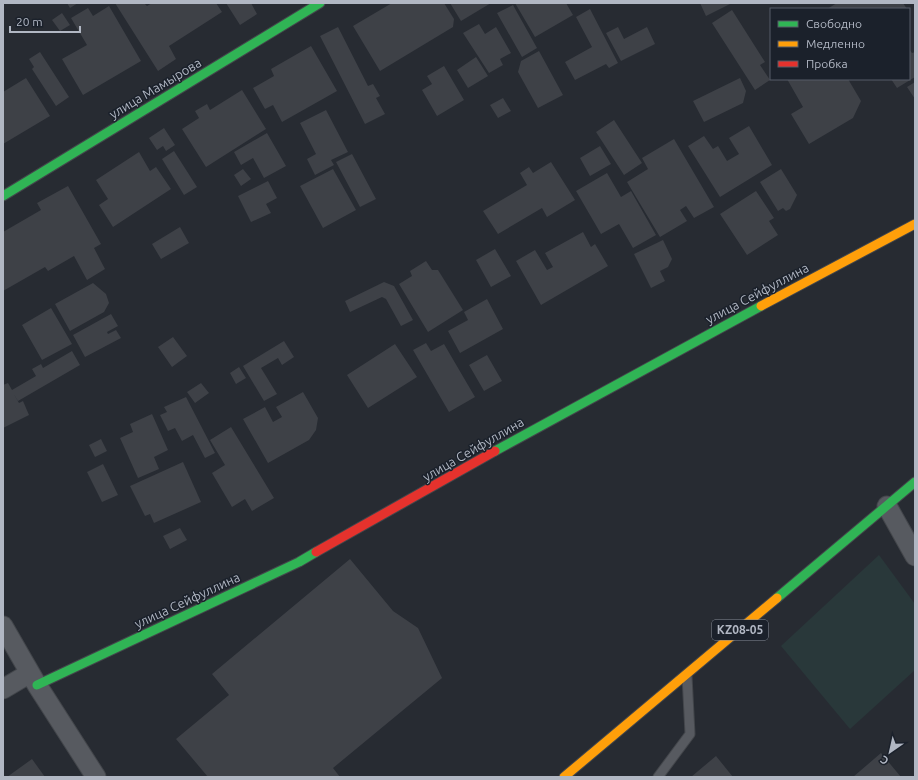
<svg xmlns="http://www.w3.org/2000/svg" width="918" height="780" font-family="Ubuntu,sans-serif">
<rect width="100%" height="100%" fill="#272b32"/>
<path fill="#29383a" d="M879,555l36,49v66l-65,59 -69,-83z"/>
<path fill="#3e4147" d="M67,3h11l-8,5z
M115,3h29l3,3 5,-3h64l6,9 -53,34 7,13 -18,12z
M226,3h25l6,11 -17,11z
M392,3h52l10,16 -1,8 -73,44 -27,-45z
M450,3h41l-30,18z
M515,3h51l7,12 -38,22z
M700,3h32l-26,13z
M837,3h66l4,6h-80z
M513,5l24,43 -15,9 -25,-44z
M109,6l32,55 -58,34 -21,-36 25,-14 -16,-27 17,-10 5,8z
M590,9l28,54 -9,5 -3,-4 -31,16 -10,-18 27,-15 -16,-30z
M732,10l33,52 -5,3 10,15 -15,10 -43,-67z
M62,13l8,12 -10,6 -8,-11z
M479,24l6,10 11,-7 15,26 -11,6 3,6 -14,8 -26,-40z
M338,27l30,59 5,-2 7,12 -4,2 9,16 -20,10 -45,-88z
M618,27l6,12 23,-12 8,17 -34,17 -15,-28z
M311,46l26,45 -55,31 -9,-17 -8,4 -12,-21 21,-12 -3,-7z
M909,49l3,4 3,-1v25l-18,11 -6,-9h18z
M539,51l24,44 -25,13 -20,-36 3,-11z
M40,52l29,45 -13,9 -24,-37 2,-2 -5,-8z
M476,57l12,19 -20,12 -11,-18z
M444,66l20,34 -27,16 -15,-26 10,-6 -5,-8z
M26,78l24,38 -47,28v-52z
M740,78l6,13 -3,12 -39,19 -11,-21z
M787,79h61l13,22 -8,17 -44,26 -18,-30 12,-7z
M915,82v17l-8,-12z
M242,90l24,39 -60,38 -24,-38 17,-11 -4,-7 12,-7 3,6z
M503,98l8,13 -13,7 -8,-13z
M326,110l22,42 -17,8 3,5 -19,10 -8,-16 9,-5 -16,-31z
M614,120l28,43 -18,12 -28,-43z
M749,126l23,39 -52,32 -32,-51 16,-10 9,13 5,-3 9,15 12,-7 -10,-16z
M164,128l11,17 -9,6 -3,-5 -6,4 -8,-12z
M267,133l19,33 -22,12 -11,-20 -12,7 -7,-13z
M674,139l40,68 -20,11 -8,-12 -6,4 7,11 -27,16 -33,-55 21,-13 -6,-11z
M600,146l11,18 -21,12 -10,-18z
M174,151l23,36 -13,8 -22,-36z
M139,152l11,19 6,-4 15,22 -58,38 -14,-22 9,-6 -12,-19z
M352,154l24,45 -16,8 -24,-45z
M551,162l24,38 -28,17 -5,-9 -44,26 -15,-23 44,-26 -7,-12 9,-6 4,6z
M243,169l8,10 -10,7 -7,-11z
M333,169l23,41 -33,18 -23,-42z
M781,169l16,26 -7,14 -4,2 -3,-3 -5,3 -18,-29z
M607,173l14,24 10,-6 25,44 -23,13 -14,-24 -18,10 -25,-43z
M268,181l9,17 -11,6 5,9 -20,9 -13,-26z
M68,186l33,58 -7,4 11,21 -18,11 -13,-24 -26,15 -3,-4 -42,24v-59l38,-22 -4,-7z
M756,191l18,27 -5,3 9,14 -31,20 -27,-41z
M180,227l9,16 -28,16 -9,-15z
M583,232l8,15 4,-3 13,22 -67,39 -25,-44 19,-11 12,20 6,-3 -8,-14z
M663,240l9,19 -4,8 -8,4 5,10 -14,7 -17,-34z
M495,249l16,27 -20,11 -15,-27z
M426,261l6,9h6l25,40 -35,22 -29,-48 13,-8 -2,-5z
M384,282l10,4 19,34 -12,6 -15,-27 -4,-2 -32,15 -5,-11z
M93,283l13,11 3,9 -5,9 -34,19 -15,-27z
M487,299l16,30 -43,24 -12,-22 20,-11 -4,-8z
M51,308l21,36 -30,16 -20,-35z
M111,314l7,12 -11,6 1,2 8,-4 5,8 -36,19 -12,-22z
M173,337l14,19 -15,11 -14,-20z
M284,341l10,16 -12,8 -4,-7 -17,10 16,26 -13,7 -21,-35z
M426,343l5,8 13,-7 31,53 -26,15 -36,-62z
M395,344l22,33 -49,31 -21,-33z
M72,351l8,14 -62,36 -5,-8 6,10 4,-2 6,14 -26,13v-43l5,-2 4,7 24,-14 -4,-7 9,-5 2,4z
M487,355l15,26 -18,10 -15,-26z
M239,367l7,11 -10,6 -6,-11z
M201,383l8,10 -14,10 -8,-11z
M303,392l15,26 -2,12 -7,10 -41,23 -25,-44 22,-12 8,15 9,-5 -6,-10z
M186,397l29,56 -10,5 -12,-23 -11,6 -7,-13 -7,3 -8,-16 7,-3 -3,-5z
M152,414l16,36 -14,7 5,12 -21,9 -18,-40 13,-6 -3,-8z
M231,427l43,71 -22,13 -7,-12 -13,8 -20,-34 13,-8 -15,-25z
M101,439l6,12 -12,6 -6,-12z
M183,462l18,40 -47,21 -4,-9 -5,2 -15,-30z
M103,464l15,31 -16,7 -15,-30z
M180,528l7,12 -17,9 -7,-13z
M350,559l43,52 25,17 24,50 -109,90 7,9h-132l-32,-38 53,-44 -17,-21z
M881,753l20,24h-48z
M716,756l17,21h-42z
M32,759l13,18h-38z"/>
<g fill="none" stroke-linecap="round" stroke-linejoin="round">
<g stroke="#43464b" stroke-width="11">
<path id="lane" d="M658,777l32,-43 -3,-58"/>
</g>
<g stroke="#43464b" stroke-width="21">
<path id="street" d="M887,506l28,50
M3,626l34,59 59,92
M3,689l27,-16"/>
</g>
<g stroke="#43464b" stroke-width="11">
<path id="fast" d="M3,196l317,-193
M495,451l266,-145
M777,598l138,-116
M37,685l262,-123 17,-10"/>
</g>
<g stroke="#43464b" stroke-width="11">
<path id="slow" d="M761,306l154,-82
M564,777l213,-179"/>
</g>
<g stroke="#43464b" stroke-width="11">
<path id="jam" d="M316,552l179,-101"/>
</g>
<use href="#lane" stroke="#575a60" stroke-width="9"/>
<use href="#street" stroke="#575a60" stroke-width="19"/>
<use href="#fast" stroke="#30b455" stroke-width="9"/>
<use href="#slow" stroke="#ff9f0a" stroke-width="9"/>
<use href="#jam" stroke="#e5322d" stroke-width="9"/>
</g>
<g text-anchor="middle" stroke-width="3" stroke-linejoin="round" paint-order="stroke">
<rect fill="#1b212b" stroke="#848a95" stroke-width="1" x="712" y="620" width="56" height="20" rx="3"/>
<g font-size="12" font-weight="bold" fill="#b1b7c3">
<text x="740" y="634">KZ08-05</text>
</g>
<g font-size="13" fill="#b1b7c3" stroke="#1b212b">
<text transform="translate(155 88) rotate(-31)" y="5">улица Мамырова</text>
<text transform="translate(757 293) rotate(-28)" y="5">улица Сейфуллина</text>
<text transform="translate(473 449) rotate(-30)" y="5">улица Сейфуллина</text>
<text transform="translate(187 600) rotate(-25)" y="5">улица Сейфуллина</text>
</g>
</g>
<rect width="918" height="780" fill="none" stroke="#b1b7c3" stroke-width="8"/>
<rect x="770" y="8" width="140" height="72" fill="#1b212b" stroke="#575d68"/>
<rect x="778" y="21" width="20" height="6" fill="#30b455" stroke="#575d68"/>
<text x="806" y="28" font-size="12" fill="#b1b7c3">Свободно</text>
<rect x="778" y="41" width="20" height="6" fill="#ff9f0a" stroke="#575d68"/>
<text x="806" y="48" font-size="12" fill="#b1b7c3">Медленно</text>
<rect x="778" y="61" width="20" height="6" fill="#e5322d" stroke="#575d68"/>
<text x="806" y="68" font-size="12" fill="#b1b7c3">Пробка</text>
<g transform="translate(890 752) rotate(214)" stroke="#1b212b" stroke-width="3" paint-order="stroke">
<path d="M0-3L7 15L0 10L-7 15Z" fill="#b1b7c3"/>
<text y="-6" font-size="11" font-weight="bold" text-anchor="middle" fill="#b1b7c3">С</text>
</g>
<path d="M10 26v6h70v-6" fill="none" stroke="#b1b7c3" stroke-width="2"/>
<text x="16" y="26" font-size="12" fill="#b1b7c3" stroke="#1b212b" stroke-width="3" paint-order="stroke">20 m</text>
</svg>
